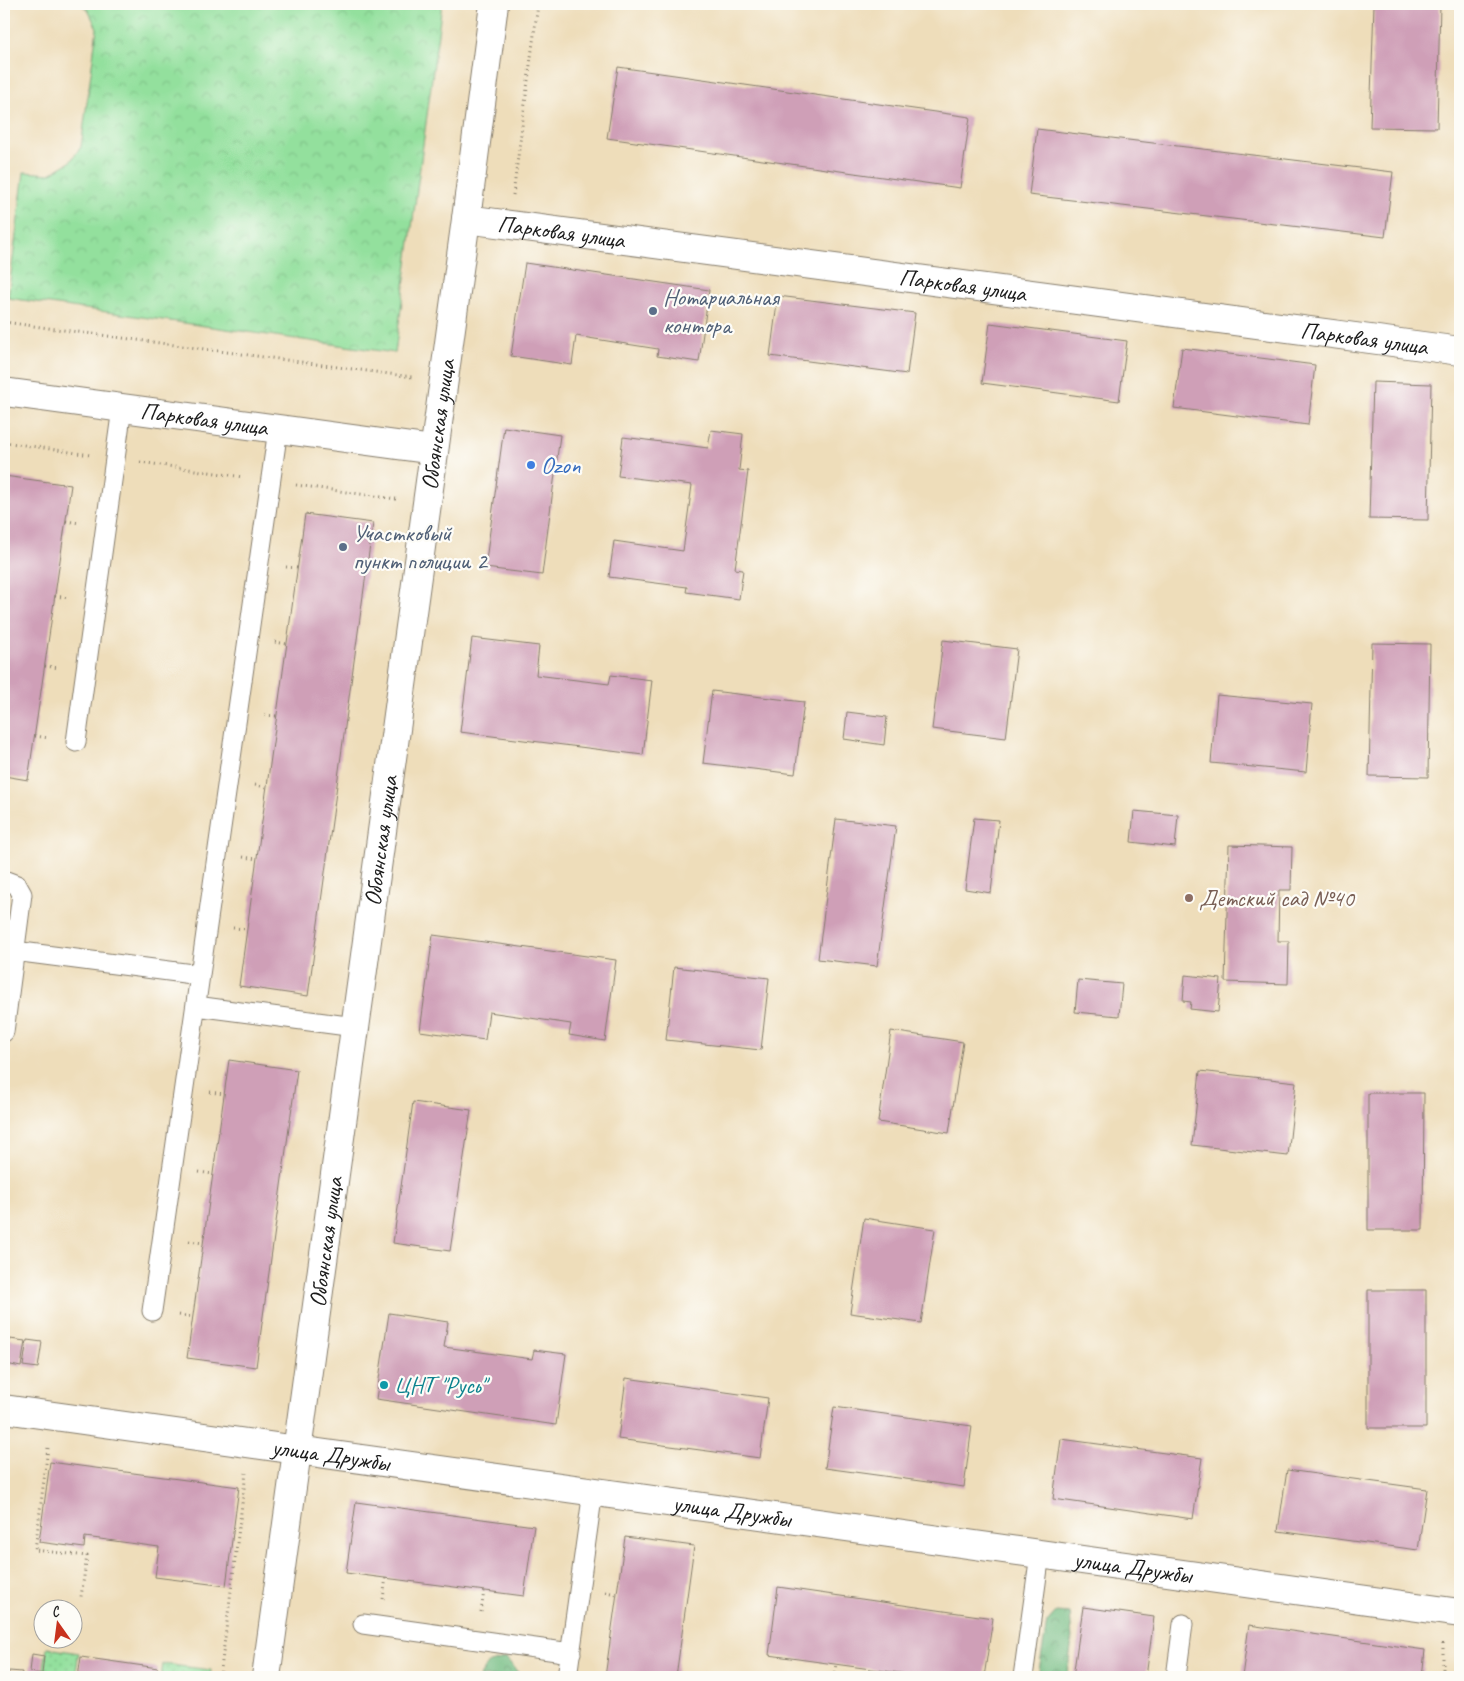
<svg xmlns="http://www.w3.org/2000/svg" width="1464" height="1681" font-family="Caveat,sans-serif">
<defs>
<pattern id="grass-dots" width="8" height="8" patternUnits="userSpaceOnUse" patternTransform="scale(1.25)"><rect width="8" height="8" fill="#93e09d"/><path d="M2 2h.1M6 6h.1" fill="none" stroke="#7ec087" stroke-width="1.8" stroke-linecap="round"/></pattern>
<pattern id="forest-crowns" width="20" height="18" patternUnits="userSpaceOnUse" patternTransform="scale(1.25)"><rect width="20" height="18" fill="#76be84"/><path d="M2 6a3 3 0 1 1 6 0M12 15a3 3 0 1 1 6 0" fill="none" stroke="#609a6b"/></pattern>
<pattern id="park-crowns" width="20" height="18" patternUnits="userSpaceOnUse" patternTransform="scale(1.25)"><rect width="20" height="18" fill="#93e09d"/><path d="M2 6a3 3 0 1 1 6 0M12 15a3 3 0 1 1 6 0" fill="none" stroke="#7ec087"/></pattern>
</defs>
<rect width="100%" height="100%" fill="#fdfcf7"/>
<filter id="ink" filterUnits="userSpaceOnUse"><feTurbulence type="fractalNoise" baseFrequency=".02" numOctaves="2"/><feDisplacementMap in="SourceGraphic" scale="10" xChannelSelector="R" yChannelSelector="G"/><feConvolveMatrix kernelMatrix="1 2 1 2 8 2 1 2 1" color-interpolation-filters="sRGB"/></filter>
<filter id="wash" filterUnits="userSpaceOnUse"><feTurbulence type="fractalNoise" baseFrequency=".0096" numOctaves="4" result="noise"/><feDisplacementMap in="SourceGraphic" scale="20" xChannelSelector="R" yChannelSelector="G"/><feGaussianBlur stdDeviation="1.12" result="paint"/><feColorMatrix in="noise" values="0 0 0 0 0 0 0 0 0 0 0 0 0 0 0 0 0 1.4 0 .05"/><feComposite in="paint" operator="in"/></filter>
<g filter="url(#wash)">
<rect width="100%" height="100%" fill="#eeddba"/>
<path fill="url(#grass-dots)" stroke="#587e5c" d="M47,1648l32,5 -4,24h-51l1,-3 18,2z
M163,1664l48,6 -1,7h-49z"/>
<path fill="url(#forest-crowns)" stroke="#496d50" d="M1056,1612l14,1 2,26 -5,38h-29l9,-55z
M506,1658l16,19h-43l9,-13z"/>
<path fill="url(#park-crowns)" stroke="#587e5c" d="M81,4h361l-47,349 -387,-55 16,-126 26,2 20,-12 11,-15 16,-119 -9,-18z"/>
<g id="blocks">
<path fill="#cf9fb7" d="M1374,4h66l-3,124 -67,-1z
M618,67l352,50 -10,71 -353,-50z
M1037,129l356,43 -8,65 -356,-42z
M525,263l184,27 -10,72 -42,-6 1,-7 -82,-13 -4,29 -61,-9z
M778,296l137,17 -8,61 -137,-18z
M990,323l137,18 -8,60 -137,-18z
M1182,348l133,17 -7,60 -134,-17z
M1373,382l58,2 -3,136 -59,-1z
M504,427l56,8 -18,140 -57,-7z
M711,430l32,4 -4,36 9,1 -13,98 8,1 -4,29 -53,-7 1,-5 -78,-10 5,-36 69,10 9,-66 -74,-9 5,-39 85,11z
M4,476l67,9 -43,295 -24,-4z
M305,514l68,9 -65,473 -69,-10z
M472,638l67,8 -3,29 73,9 2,-9 41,5 -9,75 -183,-23z
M943,640l74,9 -11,89 -74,-9z
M1372,643l58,1 -2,133 -59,-1z
M712,691l92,11 -9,72 -92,-11z
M1217,695l95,9 -6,68 -95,-9z
M847,712l40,5 -3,28 -40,-6z
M1134,811l44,4 -3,32 -44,-5z
M974,818l25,2 -8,73 -26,-4z
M836,819l60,7 -19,140 -59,-7z
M1229,845l63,2 -1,43h-12l-1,51h11l-1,43 -63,-2z
M433,935l183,25 -11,81 -36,-6 2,-11 -82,-12 -4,28 -65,-9z
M674,967l95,11 -8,72 -95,-10z
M1185,975l36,4 -3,33 -28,-3 1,-7 -8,-1z
M1078,980l44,4 -3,32 -44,-4z
M891,1031l72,11 -14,91 -71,-11z
M229,1060l68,10 -41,297 -69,-9z
M1200,1071l96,11 -8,74 -96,-11z
M1368,1093h56l-1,137h-55z
M413,1102l58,8 -21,141 -57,-8z
M864,1218l71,11 -14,94 -71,-10z
M1368,1290h58v138h-58z
M389,1313l59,9 -4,25 88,12 2,-9 32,4 -10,71 -180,-26z
M4,1338l4,1 -3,19h-1z
M10,1339l15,2 -4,26 -15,-3z
M27,1340l15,2 -4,26 -15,-2z
M626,1378l142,20 -8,60 -142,-19z
M834,1407l138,19 -8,61 -139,-19z
M1061,1439l141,19 -9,61 -140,-20z
M50,1462l189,25 -13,99 -71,-9 4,-30 -74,-10 -1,11 -45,-6z
M1287,1470l140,19 -9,61 -140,-19z
M356,1502l178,24 -10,70 -178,-23z
M625,1537l69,9 -18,131h-71z
M778,1587l215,31 -9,59h-55l-160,-22z
M1083,1607l71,10 -8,60h-73z
M1249,1625l176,25 -3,27h-180z
M32,1654l12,2 -2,18 -12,-2z
M81,1657l77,11 -1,9h-79z
M9,1671l13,1 -1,5h-13z"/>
</g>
</g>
<g filter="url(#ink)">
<use href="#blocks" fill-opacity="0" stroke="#857c6b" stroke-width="1"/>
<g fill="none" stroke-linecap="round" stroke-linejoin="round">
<g stroke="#857c6b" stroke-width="21">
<path id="service" d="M76,742l46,-334
M4,880l13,5 5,9 -18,138
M14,951l186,24
M196,1006l159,21
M152,1311l126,-882
M363,1624l208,29
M567,1677l26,-186
M1023,1677l17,-123
M1176,1677l7,-53"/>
</g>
<g stroke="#857c6b" stroke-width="30">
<g id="tertiary">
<path id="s1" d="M466,219l994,132"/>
<path id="s2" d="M4,392l430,58"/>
<path id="s3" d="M4,1409l1456,204"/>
<path id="s4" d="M266,1677l200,-1458 28,-215"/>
</g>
</g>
<path stroke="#857c6b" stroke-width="3" stroke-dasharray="1 4" stroke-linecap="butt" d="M513,195l25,-191
M4,322l408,55
M4,442l86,13
M140,462l103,15
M296,485l100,14
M66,521l14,2
M286,567l12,1
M55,596l14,2
M275,642l12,2
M45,666l14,2
M265,715l12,1
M35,736l14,2
M255,785l12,2
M243,857l14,2
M233,928l14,1
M210,1092l14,2
M199,1172l14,2
M189,1241l14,2
M179,1315l14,2
M48,1448l-13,102 52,6 -6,41
M605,1592l12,2
M383,1599l3,-22
M481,1612l3,-21
M1443,1643v34
M220,1677l26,-204
M834,1677l2,-13"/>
<use href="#service" stroke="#fff" stroke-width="19"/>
<use href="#tertiary" stroke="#fff" stroke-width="28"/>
</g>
</g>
<g fill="#5c6f8a" stroke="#fdfcf7" stroke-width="2">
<circle cx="653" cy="311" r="5"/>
<circle cx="343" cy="547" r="5"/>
</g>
<circle fill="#3f7fe0" stroke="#fdfcf7" stroke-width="2" cx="531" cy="465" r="5"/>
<circle fill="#8d6e63" stroke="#fdfcf7" stroke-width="2" cx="1189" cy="898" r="5"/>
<circle fill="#0f9aa8" stroke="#fdfcf7" stroke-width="2" cx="384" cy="1385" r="5"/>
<g text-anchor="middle" stroke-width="4.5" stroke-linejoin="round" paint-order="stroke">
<g font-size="24" fill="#1c1c1c" stroke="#fdfcf7">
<text dy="8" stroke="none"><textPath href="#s1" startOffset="96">Парковая улица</textPath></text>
<text dy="8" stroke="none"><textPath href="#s1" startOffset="501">Парковая улица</textPath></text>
<text dy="8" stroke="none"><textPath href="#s1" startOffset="906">Парковая улица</textPath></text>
<text dy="8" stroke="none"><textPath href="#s2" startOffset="202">Парковая улица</textPath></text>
<text dy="8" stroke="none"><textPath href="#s4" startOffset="1264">Обоянская улица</textPath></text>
<text dy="8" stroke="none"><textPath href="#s4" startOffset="844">Обоянская улица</textPath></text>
<text dy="8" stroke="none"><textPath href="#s4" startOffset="439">Обоянская улица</textPath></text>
<text dy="8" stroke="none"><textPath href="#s3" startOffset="330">улица Дружбы</textPath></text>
<text dy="8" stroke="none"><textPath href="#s3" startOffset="735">улица Дружбы</textPath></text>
<text dy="8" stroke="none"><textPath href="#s3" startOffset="1140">улица Дружбы</textPath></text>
</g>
<g font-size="24" fill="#4e5e75" stroke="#fdfcf7" text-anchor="start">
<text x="663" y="305">Нотариальная<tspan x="663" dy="28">контора</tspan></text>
<text x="353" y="541">Участковый<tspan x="353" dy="28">пункт полиции 2</tspan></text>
</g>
<g font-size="24" fill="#366cbe" stroke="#fdfcf7" text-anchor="start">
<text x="541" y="473">Ozon</text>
</g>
<g font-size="24" fill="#785e54" stroke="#fdfcf7" text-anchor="start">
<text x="1199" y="906">Детский сад №40</text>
</g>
<g font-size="24" fill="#0d838f" stroke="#fdfcf7" text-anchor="start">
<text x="394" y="1393">ЦНТ "Русь"</text>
</g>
</g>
<rect width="1464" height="1681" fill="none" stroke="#fdfcf7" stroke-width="20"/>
<g transform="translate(58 1624) rotate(346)"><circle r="24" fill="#fdfcf7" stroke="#a3a29f"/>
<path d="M0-4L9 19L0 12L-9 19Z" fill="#c8321e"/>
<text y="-8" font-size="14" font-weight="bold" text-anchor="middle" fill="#1c1c1c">С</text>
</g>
</svg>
